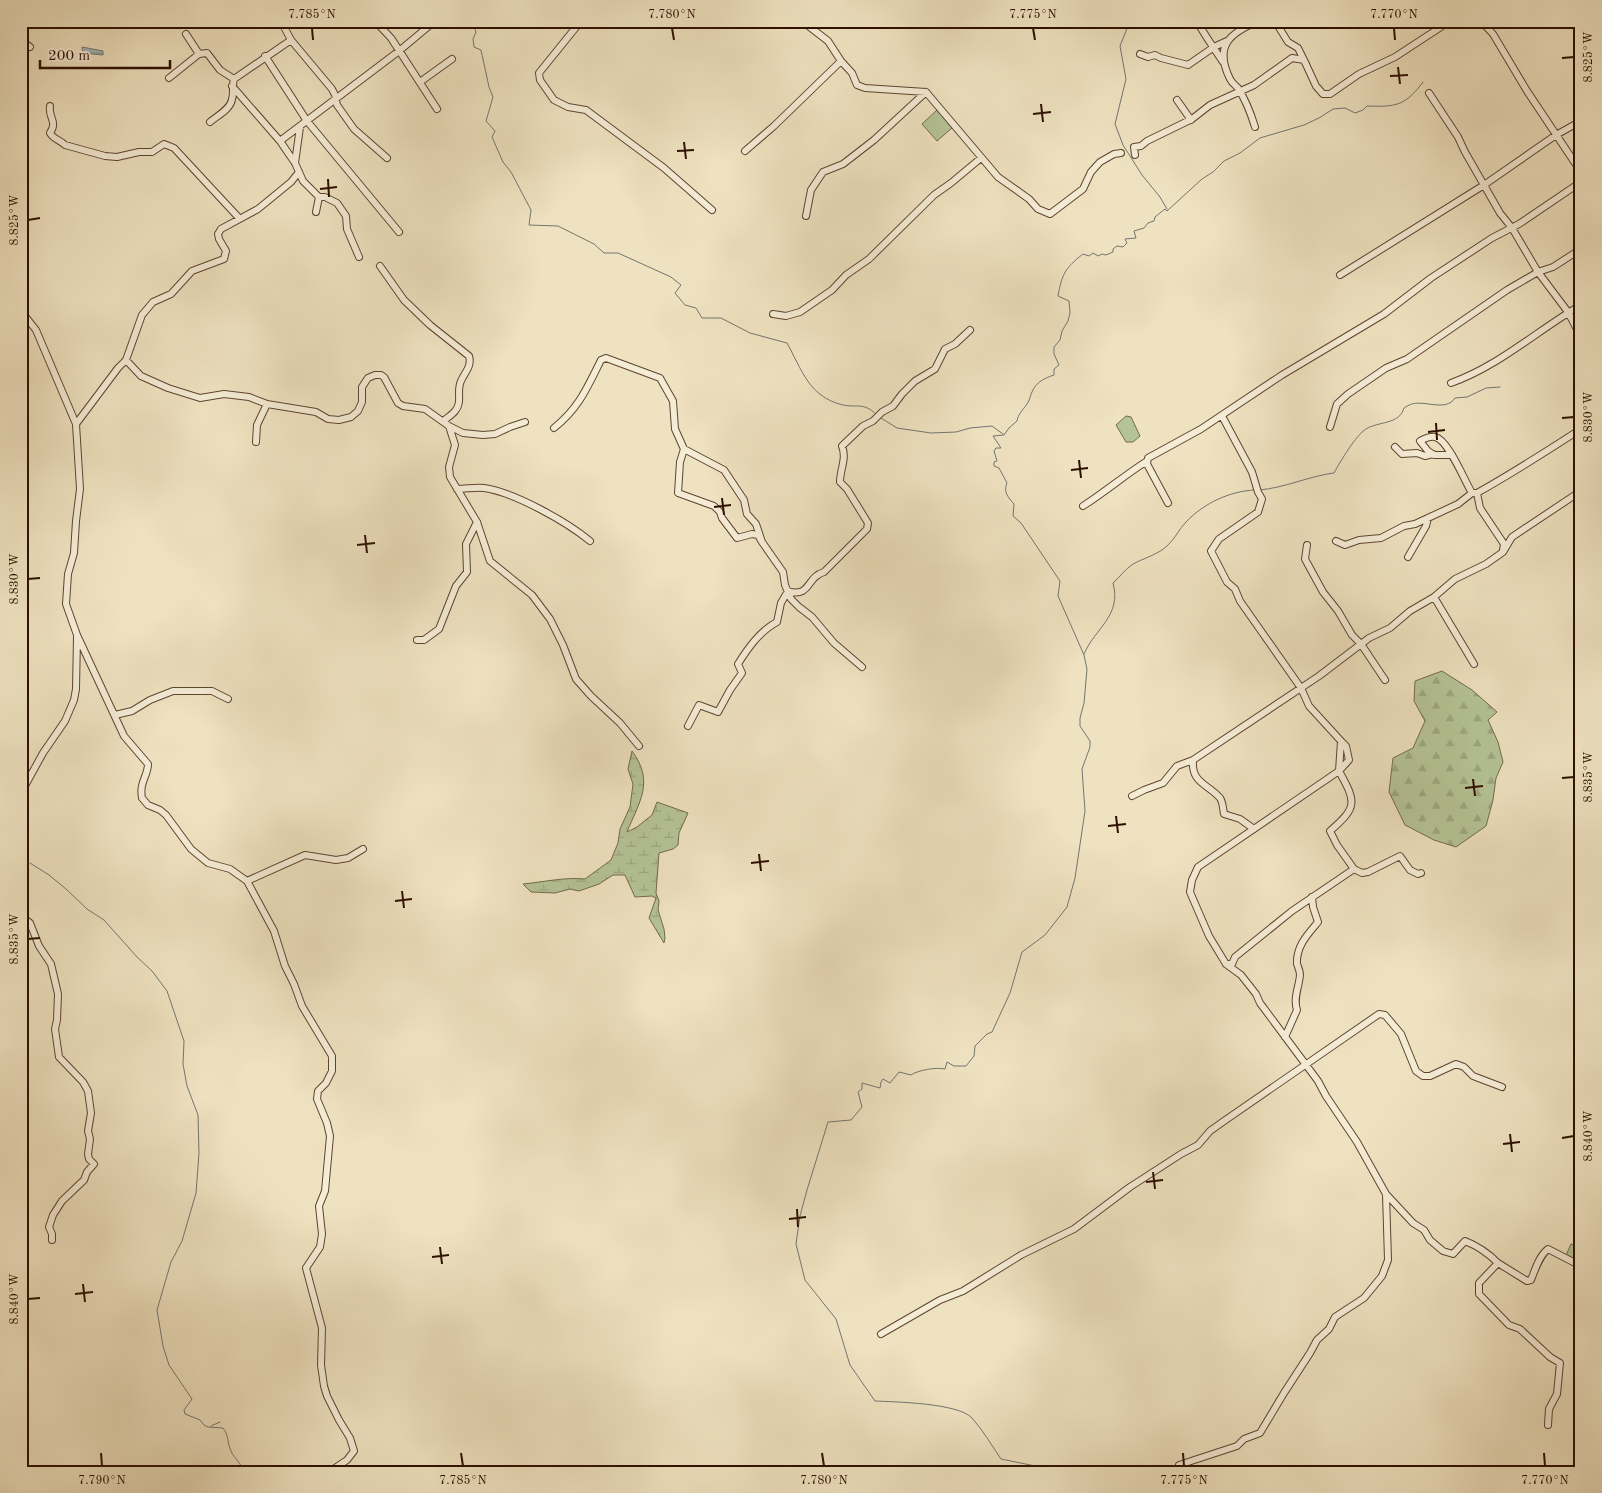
<svg xmlns="http://www.w3.org/2000/svg" width="1602" height="1493" font-family="'Old Standard TT',serif">
<defs>
<pattern id="forest-firs" width="22" height="20" patternUnits="userSpaceOnUse" patternTransform="scale(1.25)"><rect width="22" height="20" fill="#b5c496"/><path d="M5 1l3.5 6h-7zM16 11l3.5 6h-7z" fill="#9ca780"/></pattern>
<pattern id="wetland-marsh" width="20" height="14" patternUnits="userSpaceOnUse" patternTransform="scale(1.25)"><rect width="20" height="14" fill="#b5c496"/><path d="M1 5h8M5 5V1M11 12h8M15 12V8" fill="none" stroke="#9ca780"/></pattern>
<pattern id="water-rules" width="6" height="5" patternUnits="userSpaceOnUse" patternTransform="scale(1.25)"><rect width="6" height="5" fill="#9fbbbe"/><path d="M0 2.5h6" fill="none" stroke="#89a0a2"/></pattern>
</defs>
<rect width="100%" height="100%" fill="#efe2c0"/>
<filter id="stains"><feTurbulence type="fractalNoise" baseFrequency=".004" numOctaves="4"/><feColorMatrix values="0 0 0 0 .2 0 0 0 0 .09 0 0 0 0 .02 0 0 0 .5 -.17"/></filter>
<radialGradient id="worn" r=".72"><stop offset=".6" stop-color="#630" stop-opacity="0"/><stop offset="1" stop-color="#630" stop-opacity=".3"/></radialGradient>
<path fill="url(#forest-firs)" stroke="#716a4b" d="M1442,671l30,19 25,22 -9,8 10,22 5,20 -7,16 -3,22 -7,26 -30,21 -22,-7 -29,-15 -16,-33 4,-34 20,-10 12,-27 -11,-20 1,-20z"/>
<path fill="url(#wetland-marsh)" stroke="#716a4b" d="M632,751c23,31 7,51 -5,81l10,-5 15,-12 5,-13 31,11 -9,20 -1,12 -5,4 -14,4 -3,40 3,8 -1,9 6,19 1,9 -1,5 -15,-25 7,-20 -4,-2 -17,1 -10,-22h-12l-14,9 -20,7 -9,-2 -15,4 -24,-1 -8,-8c21,-2 41,-7 62,-5l26,-19 7,-17 2,-14 10,-22 3,-23 -5,-15z"/>
<path fill="#b5c496" stroke="#716a4b" d="M937,110l15,18 -15,13 -15,-17z
M1126,416l5,1 9,19 -7,6h-7l-10,-17z
M1571,1244l10,4v20l-17,-8z"/>
<path fill="url(#water-rules)" stroke="#717672" d="M82,47l21,4v4l-20,-2z"/>
<g fill="none" stroke-linecap="round" stroke-linejoin="round">
<path stroke="#717672" stroke-width="1" d="M472,21l4,11 -3,7 1,8 7,3 8,37 4,10 -7,24 9,10 -3,6 11,25 8,10 20,38 -2,15 29,1 36,18 10,9h14l53,24 10,8 -6,8 10,12 11,3 6,10h19l29,15 37,10c15,27 22,54 56,62 15,3 20,-3 33,9
M1130,21l-10,25 6,33 -11,45 8,21 19,30 18,22 7,12
M881,418l16,10 34,5 25,-1 14,-4 22,-2 11,8
M1259,490c26,-2 50,-14 75,-17 6,-11 22,-38 32,-44 13,-8 33,-4 38,-21 1,-1 7,-4 8,-4 13,-4 34,8 43,-6l12,-1 19,-9 14,-1
M1084,654c11,-26 38,-38 29,-71 7,-6 12,-14 20,-19 11,-6 24,-9 34,-18 8,-7 12,-17 19,-24 18,-19 44,-31 69,-32
M30,863l19,12 17,14 21,20 17,11 33,37 15,14 15,20 17,50 -1,23 4,22 11,29 1,38 -3,40 -14,48 -11,21 -14,48 6,36 6,19 23,34 -8,11 1,4 15,6 4,5 4,2 15,1c6,7 4,15 8,23 3,8 12,12 11,21
M211,1426l9,-4
M1065,1472l-64,-13c-9,-13 -18,-29 -29,-41 -14,-15 -76,-16 -97,-17l-25,-36 -14,-46 -31,-39 -9,-36 4,-28 7,-26 21,-68 23,-2 11,-13 -4,-15 4,-3v-6l18,5 1,-6 2,-3 7,4 9,-11 12,3c7,-5 26,-8 34,-6l2,-7 7,4h12l8,-10 1,-10 12,-12 5,-2 18,-39 12,-41 23,-17 22,-28 8,-29 10,-67 -3,-42 8,-22v-6l-10,-15v-8l4,-15 3,-34 -3,-14 -26,-59 2,-15 -39,-58 -8,-7 1,-12c-6,-7 -11,-12 -7,-21l-8,-15 -5,-2v-4l3,-1 -3,-10 2,-3h5l-8,-12 11,-1 5,-7 8,-7c1,-7 6,-11 10,-17 3,-4 3,-8 5,-12 4,-10 13,-14 22,-17v-6l5,-4 -5,-11v-7l6,-7 2,-9 6,-10 2,-8 -1,-12 -11,-5c4,-22 7,-28 25,-42l6,2 4,-3 5,3 4,-2 4,1 7,-3v-3l4,-3 6,1 4,-4 -2,-4 11,-1 -2,-7 10,-3 4,-5 6,-2 1,-4 10,-8 2,2 35,-32 11,-7 11,-11 16,-8 20,-15 44,-13 15,-7 14,-9 12,-1 10,5 8,-3 4,-4c29,1 38,0 56,-24"/>
<g stroke="#5e4430" stroke-width="8">
<path id="minor" d="M281,21l10,19 41,49 3,6 2,10 17,24 33,29
M375,21l16,17 46,71
M581,21l-42,52 1,7 14,20 14,7 18,3 78,58 48,42
M802,21l26,20 13,20 11,12 5,12 8,3 61,4 72,85 31,22 9,10 12,5 33,-25 8,-17 9,-10 14,-8 7,-1
M1197,21c8,15 17,27 26,41
M1275,21l13,21 10,6 6,12
M1481,21l12,13 34,57 54,81
M186,34l13,20 8,-1 13,17 14,9
M21,40l9,7
M1140,54l8,3 7,-2 6,3 27,7 26,-18 13,-6
M265,56l42,65 92,111
M169,78l30,-24
M420,82l32,-23
M232,86l48,55 15,22 8,18 16,16 -3,15
M1429,93l29,44 7,15 35,61 12,15 26,44 30,40 13,25
M1177,100l14,20
M50,106c-2,12 8,15 0,27 3,6 10,7 15,12l40,11 12,1 22,-5h13l12,-8 10,4 65,70
M210,122c7,-6 21,-13 22,-23 2,-6 0,-13 2,-20l57,-39
M1255,127c-4,-13 -10,-28 -17,-39 -3,-3 -6,-5 -8,-9 -16,-33 -1,-46 29,-58
M280,141l119,-90 36,-30
M745,151l29,-25 67,-65
M1135,155l-1,-8 7,-1 6,-5 45,-22 18,-14 44,-20 38,-27 12,2 12,26 7,8h7l29,-20 36,-17 55,-36
M295,163l5,-36
M299,172l-8,10 -33,27 -37,20 -3,5 1,5 7,12 -2,8 -32,12 -21,23 -18,8 -11,13 -16,45 -8,8 -42,56 4,65 -4,32 -2,32 -6,21 -2,30 11,31 47,101 24,28c0,12 -9,18 -6,34l6,7 12,5 6,5 25,34 17,14 22,6 17,12 58,-26 31,5 12,-2 15,-9
M319,197h6l12,6 9,13 1,13 12,28
M806,216l5,-26 12,-18 20,-8 31,-24 52,-48
M380,266l24,34 26,25 39,31c3,10 -4,16 -8,25 -5,10 2,21 -6,30 -3,4 -8,7 -12,10
M1340,275l144,-90 72,-50 25,-14
M21,311l15,19 40,94
M773,314l13,2 14,-4 32,-22 14,-15 23,-16 65,-64 17,-12 30,-25
M126,360l15,16 27,12 32,10 24,-4 25,3 18,7 49,8 12,7 11,1 12,-3 7,-6 4,-9v-15l6,-9 7,-3h6l3,2 14,26 5,3 22,3 24,17 14,7 20,2 12,-1 15,-7 15,-5
M1451,383c48,-17 87,-53 130,-78
M1222,416l30,56 6,20 4,7 -4,13 -39,27 -8,12 16,31 8,7 5,12 61,87 8,18 32,35 -2,30 -141,96 -6,13 -2,12 19,44 17,28 15,11 15,19 4,9 58,78 8,15 31,46 29,52 27,29 11,7 6,10 13,11 10,3 12,-13c13,5 23,12 33,22l-19,20v11l30,31 11,4 30,28 10,6 -3,31 -8,15 -1,16
M449,426l6,19 -6,22 1,10 27,45 13,39 42,34 18,24 13,26 13,34 15,17 29,27 19,23
M1330,427l7,-23 11,-10 38,-26 21,-9 100,-69 31,-18 15,-5 28,-18
M554,428c25,-20 33,-40 47,-68l5,-2 54,20 13,23 2,28 9,20 -4,13 -2,31 36,13 6,6 2,6 15,20 15,-4 6,1 4,7
M256,442l1,-17 10,-21
M1395,447l7,7 15,-1 8,3 8,-2
M684,449l40,21 20,30 3,14 9,10 6,18 21,30 2,13 6,14 8,8 13,10 22,26 28,24
M1452,455h-18l-6,-4 -8,-10c4,-2 9,-5 15,-4 13,2 30,45 37,56
M457,489c9,0 19,-2 27,-1 30,4 83,34 106,53
M1477,493l3,15 24,36 -1,6
M1168,503l-21,-39 1,-6 53,-29 81,-54 102,-61 47,-36 61,-40 27,-14 62,-42
M1083,506c22,-14 42,-31 64,-45
M1336,541l9,4 14,-5 22,-2 23,-12 11,-2 43,-20 14,-11h5c36,-20 70,-42 104,-64
M1307,545l-2,14 18,33 15,19 14,24 9,9 24,36
M1408,557l18,-31 2,-8
M1434,597l40,67
M417,640h7l15,-11 17,-43 11,-14 -1,-28 11,-22
M115,715l17,-4 18,-11 23,-9h39l16,8
M688,726l11,-21 19,7 12,-22 12,-17 -4,-9c10,-16 22,-33 39,-42l4,-19 7,-12c23,7 18,-14 36,-19l43,-43 1,-6 -21,-34 -7,-7c0,-13 7,-23 2,-36l21,-20 10,-5 9,-9 11,-6 9,-12 13,-13 20,-12 10,-20 10,-5 15,-14
M1341,741l5,5 3,14 -10,11c17,31 19,36 -9,60l7,14 17,24
M1193,760c-2,23 15,24 27,38 3,4 3,11 4,16l16,5 14,10
M21,793l22,-40 22,-32 9,-21 2,-11 1,-52
M1132,796l12,-6 19,-7 14,-17 16,-6 126,-84 50,-38 21,-10 20,-17 24,-14 21,-18 31,-15 17,-12 9,-15 69,-46
M247,881l27,50 11,35 9,18 8,22 30,50v15l-6,12 -8,8 -1,8 10,24 3,13 -5,55 -6,15 3,28 -2,13 -14,21 16,60 -1,37 3,21 3,10 12,24 11,18 4,13 -7,9 -18,12
M21,916l9,7 9,23 12,18 7,30 -1,26 -2,9 4,28 24,25 5,9 3,22 -3,18 2,8 -2,15 1,5 5,5 -7,8 -3,8 -22,21 -9,14 -4,12 3,7v6
M1226,964h6l3,-7 57,-46 62,-42 8,4 6,-1 32,-16 10,14 8,4 3,-1
M1285,1037l12,-27c-4,-12 2,-23 3,-35 0,-4 -2,-8 -3,-11 -1,-18 11,-30 21,-42l-5,-15 -1,-10
M1498,1263l29,18 4,-1c4,-10 8,-24 17,-31l33,17
M881,1334l59,-34 23,-9 58,-36 53,-26 56,-42 51,-33 17,-9 12,-14 14,-10 155,-107 6,1 16,19 15,37 7,5h7l26,-12 8,3 9,9 29,11
M1179,1465l58,-19 7,-7 16,-6 24,-40 26,-40 7,-13 12,-11 6,-12 29,-19 18,-22 6,-16 -2,-66"/>
</g>
<use href="#minor" stroke="#f5ecd6" stroke-width="6"/>
</g>
<path fill="none" stroke="#2d0f00" stroke-width="2" d="M312,28l1,12M672,28l2,12M1033,28l2,12M1394,28l1,12M1562,58l12,-1M1398,67l2,17M1390,76l18,-1M1041,104l2,18M1033,114l18,-2M684,142l2,17M677,151l17,-1M328,179l1,18M320,189l17,-2M28,220l12,-2M1562,418l12,-1M1436,423l1,17M1428,432l17,-2M1079,460l2,18M1071,470l17,-2M722,498l2,17M714,507l17,-2M365,535l2,18M357,545l18,-2M28,579l12,-1M1562,778l12,-1M1473,779l2,17M1465,788l18,-2M1116,816l2,17M1108,826l18,-2M759,854l2,17M751,863l18,-2M402,891l2,17M395,901l17,-2M28,939l12,-1M1510,1134l2,18M1562,1138l12,-2M1503,1144l17,-2M1153,1172l2,17M1146,1182l17,-2M797,1209l1,18M789,1219l17,-2M440,1247l2,17M432,1257l17,-2M83,1284l2,18M75,1294l18,-2M28,1299l12,-1M101,1453l1,13M461,1453l2,13M822,1453l2,13M1183,1453l1,13M1544,1453l1,13"/>
<rect width="1602" height="1493" fill="none" stroke="#efe2c0" stroke-width="55"/>
<path d="M40 60v8h130v-8" fill="none" stroke="#2d0f00" stroke-width="2.5"/>
<text x="48" y="60" font-size="15" fill="#2d0f00" stroke="#f5ecd6" stroke-width="4" paint-order="stroke">200 m</text>
<rect x="28" y="28" width="1546" height="1438" fill="none" stroke="#2d0f00" stroke-width="2"/>
<g font-size="12" text-anchor="middle" fill="#2d0f00">
<text x="312" y="18">7.785°N</text>
<text x="672" y="18">7.780°N</text>
<text x="1033" y="18">7.775°N</text>
<text x="1394" y="18">7.770°N</text>
<text transform="translate(1588 57) rotate(-90)" y="4">8.825°W</text>
<text transform="translate(14 220) rotate(-90)" y="4">8.825°W</text>
<text transform="translate(1588 417) rotate(-90)" y="4">8.830°W</text>
<text transform="translate(14 579) rotate(-90)" y="4">8.830°W</text>
<text transform="translate(1588 777) rotate(-90)" y="4">8.835°W</text>
<text transform="translate(14 939) rotate(-90)" y="4">8.835°W</text>
<text transform="translate(1588 1136) rotate(-90)" y="4">8.840°W</text>
<text transform="translate(14 1299) rotate(-90)" y="4">8.840°W</text>
<text x="102" y="1484">7.790°N</text>
<text x="463" y="1484">7.785°N</text>
<text x="824" y="1484">7.780°N</text>
<text x="1184" y="1484">7.775°N</text>
<text x="1545" y="1484">7.770°N</text>
</g>
<rect width="100%" height="100%" filter="url(#stains)"/>
<rect width="100%" height="100%" fill="url(#worn)"/>
</svg>
